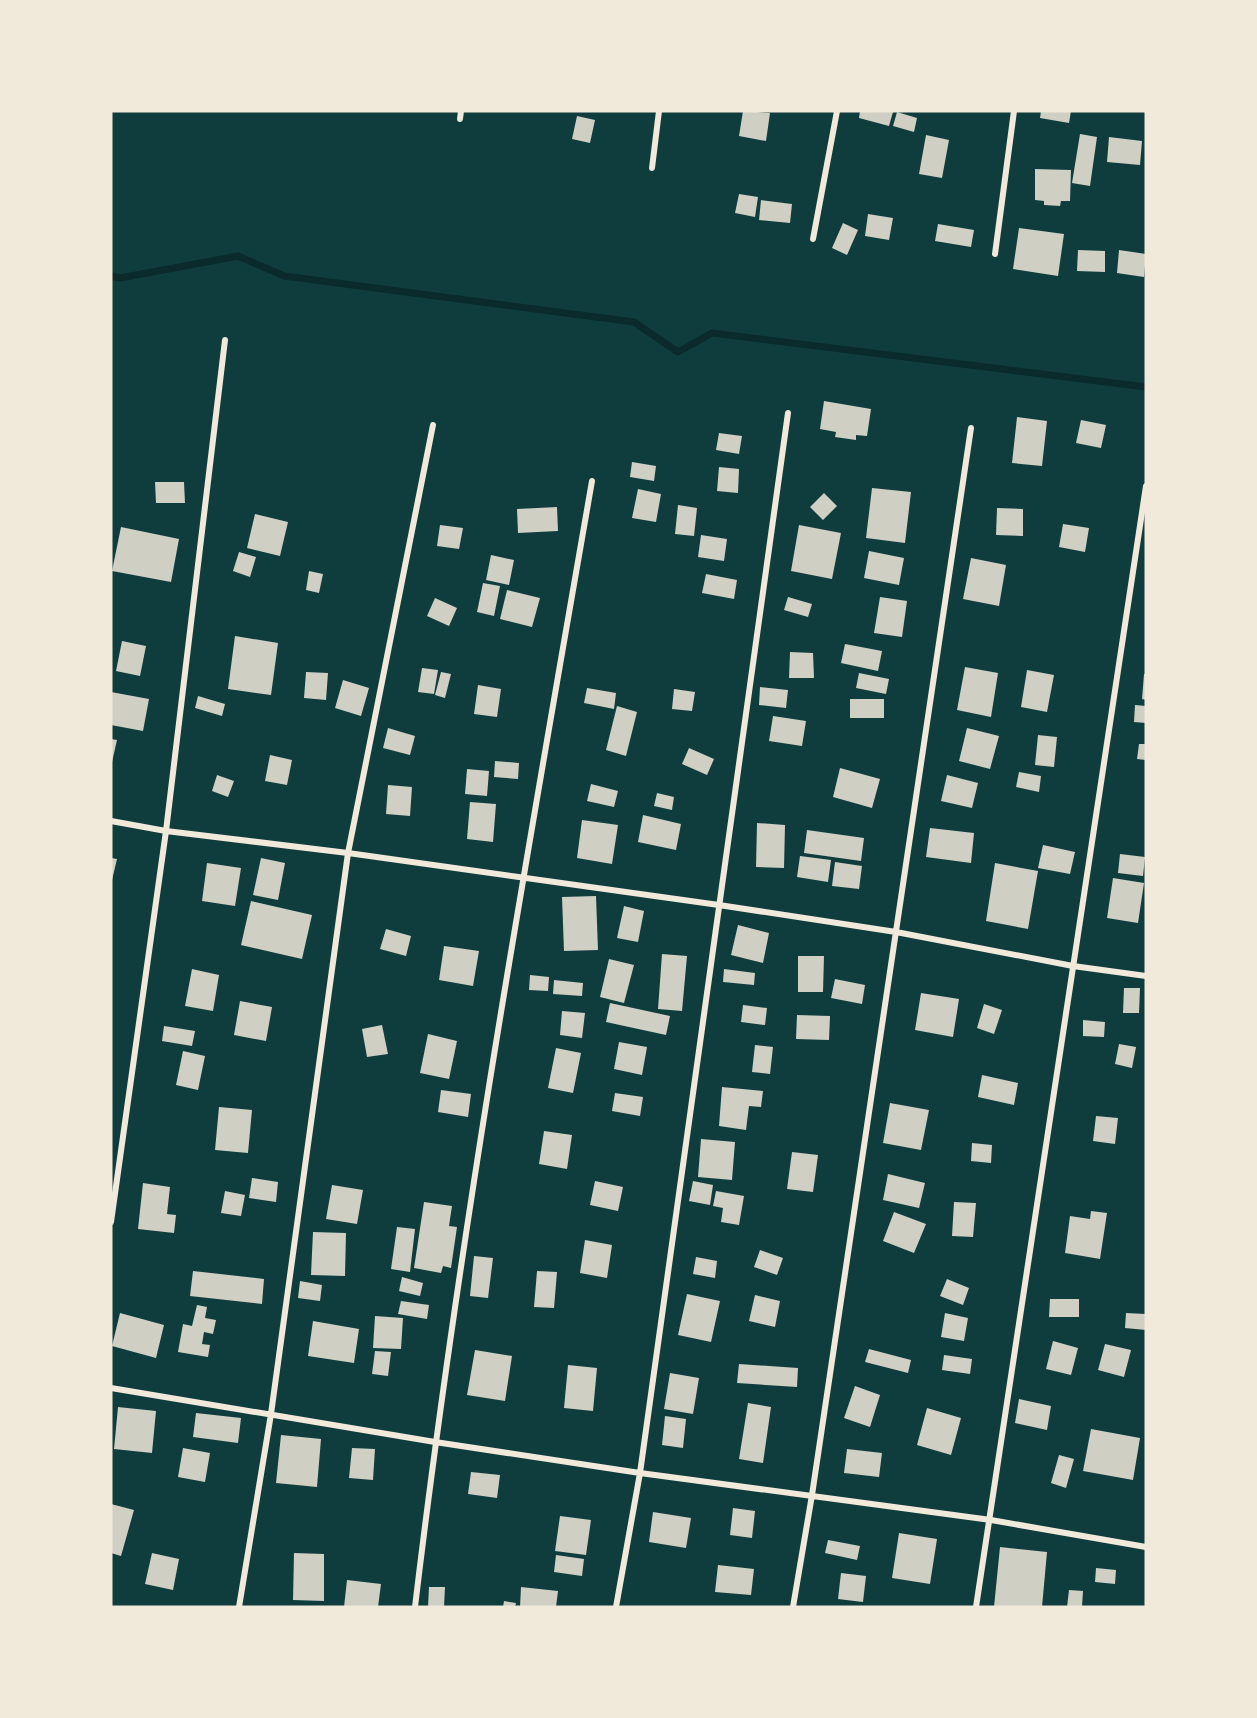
<svg xmlns="http://www.w3.org/2000/svg" width="1257" height="1718" font-family="Lato,sans-serif">
<rect width="100%" height="100%" fill="#0f3d3e"/>
<g fill="none" stroke-linecap="round" stroke-linejoin="round">
<path stroke="#0a2a2b" stroke-width="7" d="M111,276l9,2 118,-22 46,20 350,46 44,30 34,-19 434,54"/>
</g>
<path fill="#cfcfc3" d="M743,111l27,2 -4,28 -27,-5z
M860,111l33,1 -4,14 -30,-8z
M1041,111h30l-2,12 -29,-5z
M897,112l20,6 -3,14 -21,-6z
M577,116l18,4 -5,23 -18,-4z
M1080,134l17,3 -7,49 -18,-3z
M926,135l23,5 -7,38 -23,-4z
M1109,137l33,4 -2,24 -33,-3z
M1035,169l36,1 -1,31h-9l-1,5 -16,-1v-4l-9,-1z
M739,194l19,3 -3,20 -20,-4z
M761,200l31,4 -2,19 -31,-3z
M868,214l25,4 -4,22 -24,-4z
M843,223l15,7 -11,25 -15,-7z
M938,224l36,6 -3,17 -36,-6z
M1019,228l45,6 -6,42 -45,-7z
M1078,250l27,1v21l-28,-1z
M1119,250l27,4 -2,23 -27,-4z
M824,401l47,8 -4,27 -11,-1v5l-21,-3 1,-5 -16,-3z
M1017,417l30,4 -5,45 -30,-3z
M1081,420l25,5 -5,23 -25,-5z
M719,433l23,3 -3,18 -23,-4z
M632,462l24,4 -2,15 -24,-4z
M719,467l20,2 -1,24 -21,-2z
M155,482h29l1,21h-29z
M872,488l39,4 -6,51 -39,-5z
M638,489l23,5 -5,28 -24,-4z
M824,493l13,13 -14,14 -13,-13z
M678,505l19,3 -3,28 -19,-2z
M557,507l1,24 -40,2 -1,-24z
M997,508l26,1v27l-27,-1z
M255,514l33,8 -8,34 -33,-8z
M1063,524l26,4 -4,24 -26,-5z
M440,525l23,3 -4,21 -22,-3z
M799,525l42,8 -9,46 -41,-8z
M121,527l58,12 -8,43 -59,-11z
M701,535l26,4 -3,22 -26,-4z
M869,551l35,7 -5,27 -35,-7z
M239,552l17,5 -6,20 -17,-6z
M491,555l23,5 -5,25 -23,-5z
M971,558l35,7 -7,41 -36,-7z
M309,571l14,3 -4,19 -13,-3z
M706,574l31,6 -3,19 -32,-6z
M483,583l17,3 -6,30 -17,-4z
M507,590l33,8 -8,29 -32,-8z
M788,597l24,7 -4,13 -24,-7z
M880,597l27,4 -5,36 -28,-4z
M435,598l22,10 -8,18 -22,-10z
M235,636l43,7 -7,52 -43,-6z
M122,641l24,5 -6,30 -24,-5z
M845,644l37,7 -4,20 -37,-8z
M790,652l23,1 1,25h-25z
M965,667l33,6 -7,44 -34,-7z
M422,668l16,2 -4,24 -16,-2z
M1027,670l27,5 -7,37 -26,-5z
M306,672l22,1 -2,27 -22,-2z
M441,672l10,2 -6,24 -10,-3z
M859,673l30,6 -3,15 -30,-6z
M1144,674h2v26l-4,-1z
M343,680l26,8 -8,28 -26,-8z
M478,685l23,4 -4,28 -23,-3z
M760,687l28,3 -2,18 -27,-3z
M587,688l29,5 -2,16 -30,-6z
M674,689l21,3 -3,19 -20,-2z
M111,692l38,7 -6,32 -32,-6z
M198,696l27,8 -3,12 -27,-8z
M850,699h34v19h-34z
M1135,705l11,1v17l-12,-1z
M617,706l20,6 -11,44 -20,-6z
M773,716l33,5 -4,25 -33,-5z
M388,728l27,8 -5,19 -27,-7z
M967,728l32,8 -9,33 -31,-8z
M1038,735l19,2 -3,30 -19,-2z
M111,739l6,1 -5,22h-1z
M1139,744h7v16l-9,-1z
M689,748l25,11 -7,16 -25,-11z
M270,755l22,5 -5,25 -22,-4z
M495,761l24,2 -1,16 -24,-2z
M840,768l40,11 -8,29 -39,-11z
M467,769l22,2 -2,25 -22,-2z
M1019,772l22,4 -2,16 -23,-5z
M217,775l17,6 -6,16 -16,-6z
M947,775l31,8 -6,25 -31,-7z
M591,784l27,7 -4,16 -27,-6z
M388,785l24,2 -2,29 -24,-2z
M657,793l17,4 -2,13 -18,-4z
M470,802l26,2 -3,38 -26,-3z
M643,815l38,9 -5,26 -38,-8z
M582,820l36,5 -6,39 -35,-6z
M757,823l28,2 -1,43 -28,-1z
M930,828l44,5 -3,30 -45,-6z
M807,830l57,8 -3,23 -57,-8z
M1043,845l32,7 -5,22 -32,-6z
M1120,854l25,3 -2,19 -25,-3z
M800,856l31,4 -3,22 -31,-5z
M111,858l6,1 -5,21h-1z
M261,858l24,5 -7,37 -25,-5z
M835,862l27,4 -3,23 -27,-3z
M207,863l34,5 -6,38 -33,-5z
M995,863l43,8 -10,58 -42,-8z
M1113,878l31,5 -6,40 -31,-5z
M596,896l2,54 -34,1 -2,-54z
M251,901l61,14 -10,44 -61,-14z
M624,906l20,5 -6,31 -21,-4z
M738,925l31,8 -6,30 -32,-8z
M386,929l25,7 -5,20 -26,-7z
M444,946l35,5 -6,35 -34,-6z
M662,954l25,2 -5,55 -24,-2z
M798,956h26l-1,36h-25z
M609,959l25,6 -10,38 -24,-6z
M192,969l27,6 -6,36 -28,-5z
M724,969l31,4 -1,12 -31,-3z
M530,975l19,2 -1,14 -19,-1z
M835,979l30,6 -3,19 -31,-6z
M554,980l29,3 -1,13 -29,-2z
M1124,988h16l-1,25h-16z
M921,993l38,6 -6,38 -38,-7z
M240,1001l32,6 -6,34 -32,-6z
M610,1003l60,13 -4,19 -60,-13z
M984,1004l18,6 -8,24 -17,-6z
M743,1005l24,3 -2,17 -24,-3z
M562,1011l23,2 -3,25 -22,-3z
M797,1015l33,1 -1,24 -33,-1z
M1083,1020l22,2 -1,15 -21,-1z
M382,1025l6,29 -21,3 -5,-28z
M164,1026l31,5 -3,15 -30,-5z
M428,1034l29,7 -8,38 -29,-6z
M619,1042l28,5 -5,28 -28,-6z
M1119,1044l17,3 -4,21 -17,-4z
M755,1045l18,2 -3,27 -18,-2z
M556,1048l25,5 -8,40 -25,-5z
M183,1051l22,5 -7,34 -22,-5z
M982,1075l36,8 -4,22 -36,-8z
M722,1087l41,4 -2,16 -12,-1 -3,24 -27,-4z
M441,1090l30,4 -3,23 -30,-5z
M615,1093l28,4 -3,19 -28,-5z
M890,1103l39,7 -8,40 -38,-7z
M219,1107l33,3 -4,43 -33,-3z
M1096,1116l22,2 -3,26 -22,-3z
M544,1131l28,4 -5,34 -28,-5z
M701,1139l34,3 -3,38 -34,-3z
M972,1143l20,2 -1,18 -20,-2z
M792,1152l26,3 -5,37 -26,-3z
M888,1174l37,9 -6,25 -36,-8z
M252,1178l26,4 -2,20 -27,-4z
M595,1181l28,6 -5,24 -28,-6z
M693,1181l20,4 -3,20 -21,-4z
M143,1183l27,4 -3,27 9,1 -2,18 -36,-4z
M332,1185l31,5 -6,34 -31,-5z
M225,1191l20,4 -4,21 -20,-3z
M716,1191l28,5 -5,29 -18,-3 2,-14 -10,-2z
M424,1202l28,4 -3,20 8,1 -6,41 -8,-2 -2,7 -27,-5z
M954,1202l22,1 -3,34 -21,-1z
M1091,1211l16,2 -7,46 -35,-6 5,-37 20,3z
M894,1212l32,12 -12,29 -31,-12z
M397,1227l18,2 -5,43 -19,-3z
M313,1232l33,1 -1,43 -34,-1z
M585,1240l27,5 -5,33 -27,-5z
M760,1250l23,8 -6,17 -23,-8z
M474,1256l19,2 -5,40 -18,-2z
M696,1257l21,4 -2,17 -22,-4z
M193,1271l71,8 -2,25 -72,-8z
M537,1271l20,1 -3,36 -20,-1z
M402,1277l21,6 -3,13 -21,-5z
M947,1279l22,9 -6,17 -23,-9z
M300,1281l22,4 -2,16 -22,-3z
M687,1294l33,7 -9,41 -33,-7z
M755,1295l25,6 -5,26 -26,-6z
M1050,1299h29v18h-30z
M401,1301l28,4 -2,14 -29,-5z
M197,1305l10,2 -2,11 11,2 -3,14 -9,-2 -2,12 8,1 -2,12 -30,-5 5,-28 9,2z
M120,1313l44,12 -8,33 -44,-12z
M945,1313l23,5 -4,23 -23,-4z
M1126,1313l20,1v16l-21,-2z
M375,1316l28,2 -2,31 -28,-1z
M313,1321l46,8 -5,34 -46,-7z
M1053,1341l25,7 -7,27 -25,-6z
M1105,1344l26,6 -7,27 -26,-7z
M869,1349l42,11 -3,13 -43,-11z
M475,1350l37,6 -7,45 -38,-6z
M375,1351l16,1 -3,24 -16,-2z
M944,1355l28,4 -2,15 -28,-4z
M739,1364l59,4 -1,19 -60,-4z
M568,1365l29,3 -4,43 -29,-3z
M670,1373l29,5 -6,36 -29,-5z
M855,1386l25,9 -10,32 -26,-9z
M1019,1399l32,7 -4,24 -32,-7z
M748,1403l23,4 -8,56 -24,-4z
M118,1407l38,4 -4,42 -38,-4z
M927,1408l34,10 -10,37 -34,-10z
M196,1413l45,5 -3,25 -45,-6z
M665,1416l21,3 -3,29 -21,-3z
M1091,1429l49,9 -7,42 -50,-9z
M281,1435l40,4 -4,48 -41,-4z
M183,1448l27,5 -5,29 -27,-5z
M352,1448l23,1 -2,31 -24,-2z
M847,1449l35,4 -3,24 -35,-4z
M1059,1455l15,4 -8,29 -15,-5z
M471,1472l29,3 -3,23 -29,-4z
M111,1504l23,6 -13,46 -10,-3z
M733,1508l22,3 -3,27 -22,-3z
M653,1512l38,6 -5,30 -37,-6z
M560,1516l31,4 -5,35 -31,-4z
M899,1533l38,6 -7,45 -38,-6z
M828,1540l32,6 -3,14 -32,-7z
M1000,1547l47,5 -5,55h-48z
M152,1553l27,6 -6,31 -28,-6z
M294,1553l30,1v47l-31,-1z
M556,1555l28,4 -2,17 -28,-4z
M718,1565l36,4 -3,26 -36,-3z
M1096,1568l20,2 -1,14 -20,-2z
M841,1573l25,3 -3,26 -25,-3z
M347,1580l34,4 -3,23h-34z
M429,1587h16l-1,20h-16z
M521,1587l37,4 -2,16h-36z
M1069,1590l14,1 -1,16h-15z
M504,1601l12,2 -1,4h-12z"/>
<g fill="none" stroke-linecap="round" stroke-linejoin="round">
<path stroke="#f1e9da" stroke-width="6" d="M460,119l1,-8
M652,168l7,-57
M813,239l24,-128
M995,254l19,-143
M111,821l55,10 182,22 371,52 177,27 177,34 73,10
M111,1222l55,-391 59,-491
M111,1388l324,54 205,31 351,47 155,27
M239,1607l32,-193 77,-561 85,-428
M415,1607c45,-377 112,-752 177,-1126
M616,1607l24,-134 148,-1060
M793,1607l19,-112 159,-1067
M976,1607l170,-1121"/>
</g>
<rect width="1257" height="1718" fill="none" stroke="#f1e9da" stroke-width="225"/>
</svg>
